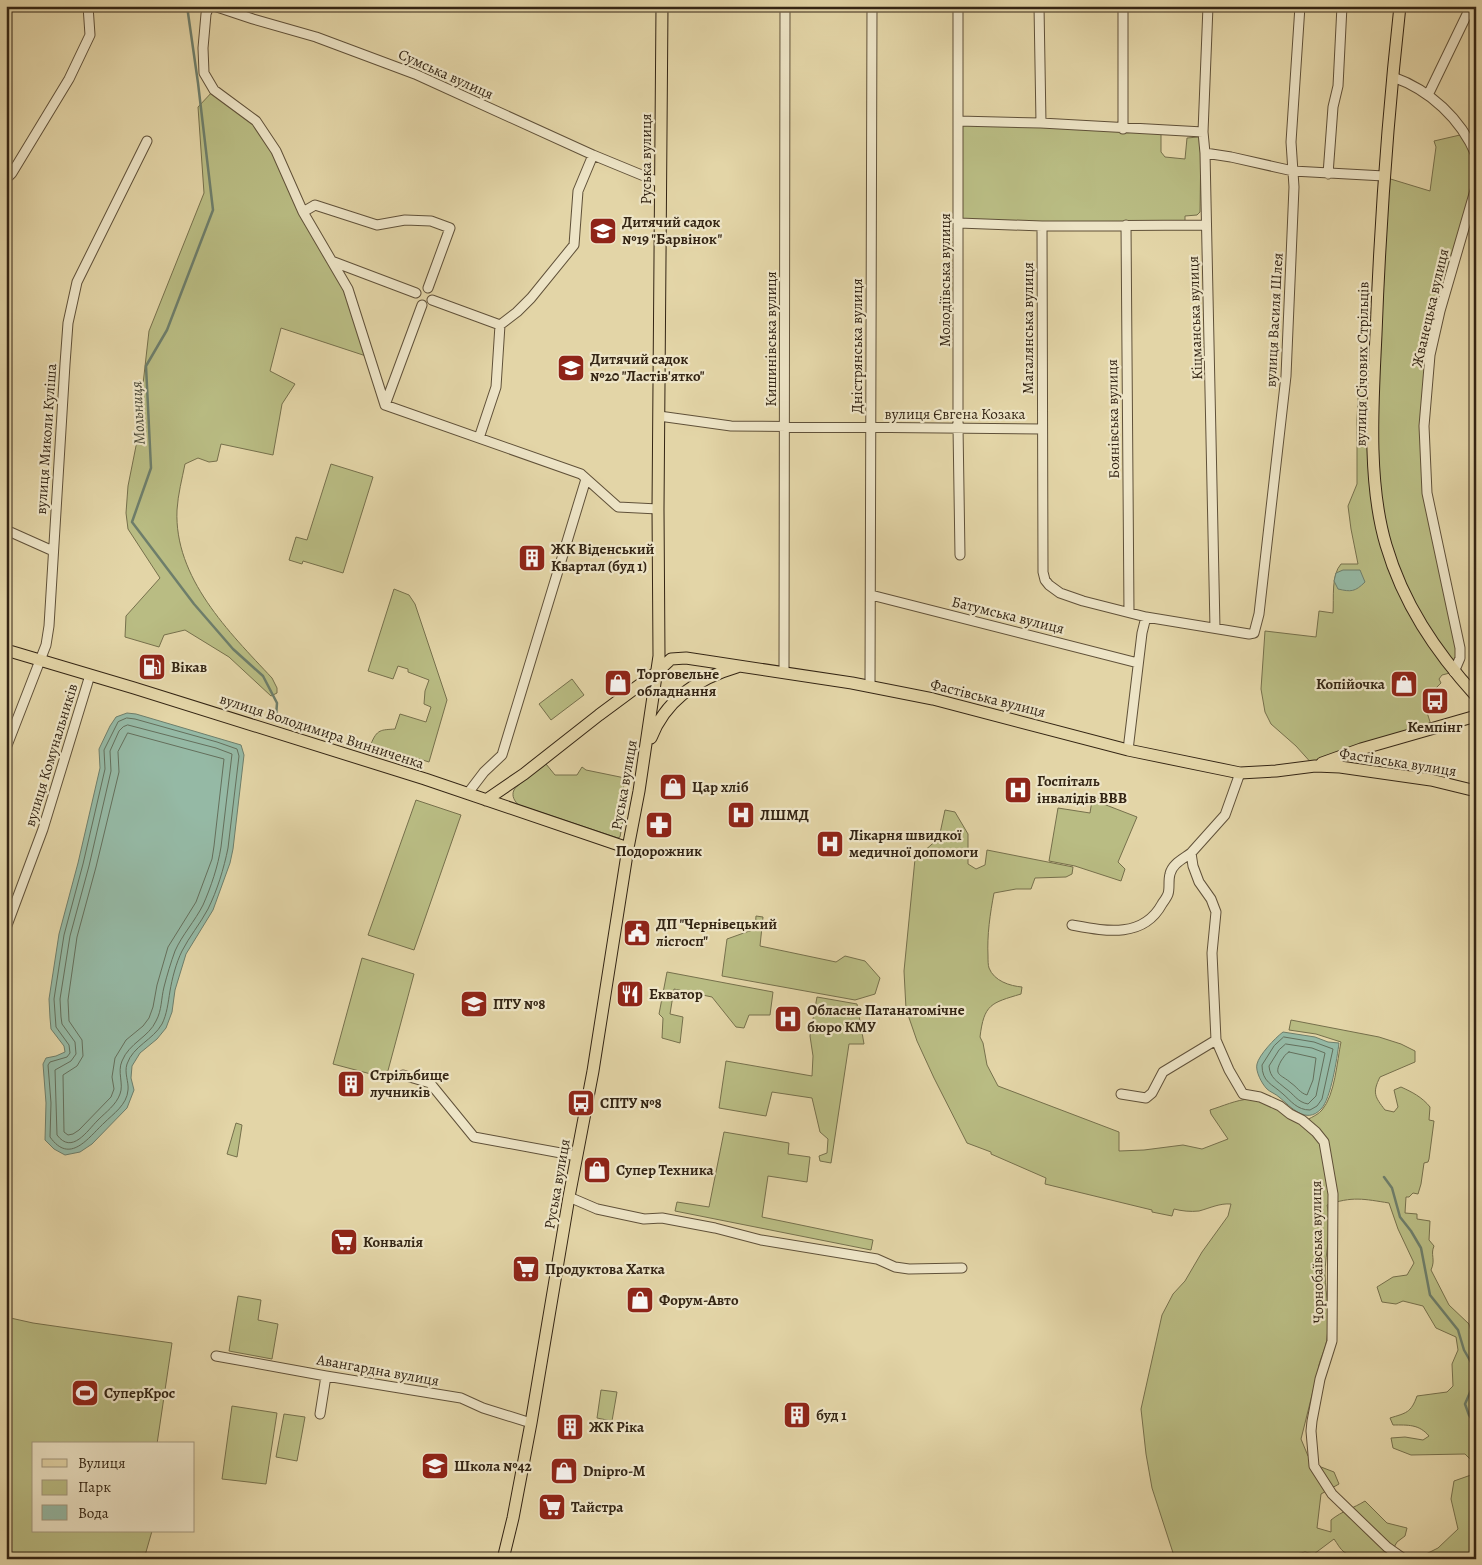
<svg xmlns="http://www.w3.org/2000/svg" width="1482" height="1565" font-family="Alegreya,serif">
<rect width="100%" height="100%" fill="#e3d5a7"/>
<filter id="stains"><feTurbulence type="fractalNoise" baseFrequency=".004" numOctaves="4"/><feColorMatrix values="0 0 0 0 .2 0 0 0 0 .09 0 0 0 0 .02 0 0 0 .5 -.17"/></filter>
<radialGradient id="worn" r=".72"><stop offset=".6" stop-color="#630" stop-opacity="0"/><stop offset="1" stop-color="#630" stop-opacity=".3"/></radialGradient>
<path fill="#b9bc83" stroke="#76704c" d="M214,90l42,31 90,169 20,66 -85,-28 -11,43 25,13 -13,20 -9,51 -52,-11 -4,17 -8,1 -11,-4 -13,6c-3,15 -7,30 -8,46 -3,68 52,122 95,168l5,10v5l-6,3 -42,-39 -44,-27 -21,5 -5,12 -34,-10 1,-21 34,-38 -32,-49 -2,-16 2,-27 8,-40 13,-115 55,-138 -6,-86z
M958,121l203,9v22l4,5 20,2 2,-21 11,-1 3,3 -1,72 -3,3 -12,1v9l-226,-2z
M1460,135l16,23v28l-47,169 -4,102 34,192 -5,23 -12,3 -3,4 2,4 -15,15 1,3 -3,2 8,25 -118,38 -18,-20 -25,-22 -6,-12 -4,-23 4,-58 51,6 3,-26 14,2c1,-15 -2,-38 8,-49h17l-7,-35 -3,-23 9,-22v-64l3,-59 14,2 10,-186 46,14 6,-44 -2,-6z
M331,464l42,13 -30,96 -40,-12 -1,3 -13,-4 7,-23 11,3z
M394,589l15,6 6,9 32,96 -18,62 -58,-18c6,-15 10,-14 24,-15l5,-15 26,8 5,-15 -7,-3 1,-13 4,-11 -21,-8v-3l-10,-3 -5,13 -25,-8z
M572,679l12,16 -33,25 -12,-16z
M546,764l9,11h22l5,-8 4,3 39,8 -2,12 5,1 -8,46 -2,1 -99,-33c-4,-3 -8,-9 -5,-15 2,-5 26,-21 32,-26z
M1093,794l13,11 31,12 -19,45 7,7 -4,12 -46,-15 -26,-5 9,-53 32,5z
M416,800l45,15 -47,135 -46,-15z
M945,810l10,2 13,22v30l8,5 9,-4 2,-15 86,17 -1,7 -6,3 -31,1 -4,11h-15l-22,4c-4,21 -7,42 -6,63 0,4 0,9 1,12 5,13 21,18 33,19l-1,7c-30,9 -37,10 -41,43l3,6 4,22 11,21 121,46v19l25,-1 39,-5 19,4 26,-10 -17,-25 -1,-4c13,-4 26,-10 39,-11 19,-2 37,16 52,26 6,-7 15,-8 21,-15 13,-15 15,-49 19,-68l-25,-8 -27,-4 2,-10 88,17 22,7 14,7v11l-35,15c-8,16 -5,20 5,33l9,2 4,-5 -4,-17 7,-3c11,5 21,10 29,20l-1,13 5,1 -5,38 -1,3 -4,1 -3,21 -3,10 -5,-1 -4,4h-3l-1,16 12,1v5l13,2 -1,19 5,6c-4,9 2,13 -3,24l18,35 20,19 5,18 -1,12 3,2v44l-2,6 2,1v58l-11,-11 -54,1 -18,-7 -2,-10 14,-1 18,3 6,-4c-10,-12 -21,-11 -36,-11l-3,-7c16,-5 21,-5 27,-22l30,-4 6,-6 -1,-22 6,-14 -2,-13 -20,-9 -13,-22 -20,-5 -7,3 -14,-2 -5,-15 16,-10 14,-2 7,-12 -16,-34 -9,-26c-25,-4 -37,-7 -62,2 6,22 -2,47 -2,70 1,20 5,43 2,63 -1,12 -8,21 -9,33l-17,68 7,17 13,11 13,5 5,12 -18,10 -4,34 14,4v-12c11,-9 23,-12 34,-19l22,22 20,5 -2,8 -8,6 -4,7 2,10c-16,0 -37,3 -51,-7 -4,-3 -7,-9 -10,-13l-20,15 -9,-2 -30,7h-100l-23,-71 -6,-34 -5,-45 21,-94 11,-21 12,-13 17,-29 26,-36 3,-12c-11,-1 -21,4 -32,7 -9,1 -17,0 -25,-2l-2,7 -20,-4v-2l-107,-26 1,-6 -55,-24v-2l-24,-9 -33,-65 -17,-37 -11,-32 -2,-38 11,-112 24,-21z
M756,916l7,1 -3,29 76,16 9,-6 20,5 15,17 -5,16 -20,6 -133,-24 5,-37 28,-10z
M362,958l52,16 -28,104 -53,-14z
M667,972l106,20 -3,23h-21l-5,13 -8,-1 -24,-30 -38,-8 -4,25 13,3 -3,26 -18,-5 1,-20 -4,-4z
M817,997l40,7 7,40h-15l-18,119 -11,-2 -1,-5 8,-3 1,-14 -8,-7 -8,-34 -40,-6 -6,24 -47,-8 7,-47 86,15 1,-20 -3,-20z
M236,1123l6,2 -5,32 -10,-3z
M724,1132l65,11 -1,11 22,3 -3,25 -39,-6 -6,41 111,23 -2,10 -196,-39 2,-9 32,5z
M238,1296l23,4 -3,20 20,4 -6,35 -43,-8z
M6,1317l27,6 139,20 -15,101h-123v87h118l-8,28h-138z
M601,1390l16,2 -5,29 -15,-3z
M232,1406l45,7 -11,71 -44,-5z
M284,1414l21,3 -8,44 -21,-4z
M1471,1475l5,1v83h-52v-4l14,-7 20,-19 -7,-30 3,-18z"/>
<path fill="#95b9a5" stroke="#6e7e6b" d="M1343,570h17l5,12c-10,10 -14,10 -27,7l-4,-8 2,-8z
M127,713l9,1 105,31 3,10 -11,94 -3,14 -17,47 -27,44 -11,36 -3,22 -6,16 -9,11 -17,14 -8,13 -1,12 3,12 -7,18 -35,36 -12,8 -15,3 -11,-6 -9,-9 1,-37 -3,-39 3,-6 10,-2 9,-4 -1,-6 -13,-17 -1,-11 -1,-19 10,-65 19,-71 22,-95 -1,-19 11,-23 6,-9z
M1283,1032l32,5 13,5 11,1c-2,15 -8,56 -18,66 -15,16 -30,-2 -42,-12 -3,-3 -9,-5 -12,-8 -5,-5 -12,-18 -10,-25 2,-9 18,-26 26,-32z"/>
<g fill="none" stroke-linecap="round" stroke-linejoin="round">
<path stroke="#646f5c" stroke-width="1" d="M127,718l8,1 82,23 20,7 2,7 -11,92c-4,20 -11,43 -20,61 -8,15 -19,28 -26,42 -6,12 -10,28 -12,40 -2,12 -3,23 -8,33 -9,16 -29,22 -35,40 -3,9 2,18 1,26 -1,15 -15,24 -24,33 -16,15 -34,42 -54,14l1,-34 -3,-38 2,-3 17,-5 3,-4 -1,-8 -13,-18 -2,-28 10,-64 19,-71 22,-95 -1,-19 14,-28z
M128,725l88,23 16,6 -11,93c-3,19 -10,40 -18,58 -8,16 -21,30 -28,46 -4,11 -8,24 -11,36 -3,12 -2,23 -8,34 -7,16 -27,22 -34,40 -5,11 2,23 -2,33 -4,11 -14,18 -22,26 -11,11 -26,35 -41,15l-2,-65 16,-9 5,-7 -1,-12 -13,-18 -1,-7 -1,-18 10,-63 19,-70 22,-95 -1,-20 9,-20 4,-4z
M128,733l96,26 -10,87 -2,13 -16,43 -28,45 -11,38 -4,22 -4,11 -6,8 -17,14 -11,18 -3,19 2,12 -3,8 -32,33 -6,4 -5,1 -4,-3 -1,-57 14,-9 6,-10 -1,-16 -13,-19 -1,-21 9,-63 19,-70 23,-95 -1,-20z
M1284,1037l30,5 19,7 -11,50 -5,7 -7,4c-13,0 -19,-9 -27,-16 -11,-10 -21,-12 -21,-29l12,-19z
M1286,1044l26,4 13,5 -9,43 -8,8c-11,-2 -14,-10 -23,-16 -8,-7 -15,-10 -16,-22l10,-16z
M1289,1052l27,6 -3,22 -6,15c-7,-2 -10,-8 -16,-12 -10,-9 -18,-7 -10,-22 3,-4 4,-7 8,-9z"/>
<path stroke="#6e7e6b" stroke-width="2.5" d="M187,6l11,77 15,127 -46,120 -21,36 5,102 -19,54 62,82 39,45 30,27 14,27 -1,14
M1384,1177l8,11 8,29 11,14 10,17 9,47 28,35 6,20 8,14 3,17 -10,23 4,11 7,10"/>
<g stroke="#605139" stroke-width="11">
<path id="minor" d="M209,6l-3,8 -3,34 1,25 10,17 42,31 20,30 27,61 45,77 37,116
M214,6l39,13 63,18 99,37 178,81 68,28
M958,6v421l2,128
M1039,6l2,117
M1208,6l-5,126 2,21 10,475
M1393,77c37,13 68,42 83,78
M1428,95l43,-89
M958,121l83,2 162,9
M1123,129v-123
M1205,153l26,4 62,14 91,5
M1328,174l5,-67 5,-21 4,-80
M6,179l6,-6 57,-94 21,-44 -2,-29
M303,212l12,-7 62,20 28,-5 26,1 19,7 -22,60
M959,223l83,3 164,-1
M1126,225l3,387
M1042,226l1,346 2,8 4,5 11,8 23,8 63,16 103,17 5,-1 5,-19 27,-238 8,-189 -3,-45 9,-136
M334,262l82,31
M432,300l68,25 17,-13 14,-14 43,-53 4,-54 15,-36
M385,405l196,69 37,33 40,2
M385,405l37,-100
M659,416l72,10 311,3
M479,438l17,-51 4,-62
M6,530l47,21
M871,595l267,68
M1454,672l6,-14v-10l-33,-155 -3,-67 6,-71 10,-44 36,-124
M784,673l1,-667
M870,686l2,-680
M6,748l40,-103 3,-19 16,-262 3,-41 9,-41 70,-141
M1128,750l14,-117 4,-16
M1240,773l-15,42 -34,38 2,13 6,16 12,17 5,13 -4,41 4,87 13,30 14,24 17,3 20,9 10,8 12,6 14,12 8,10 9,52 -1,147 -12,38 -8,42 -1,10 3,35 18,28 55,53 17,12
M468,793l16,-21 18,-17 84,-276
M1072,925c33,6 71,14 90,-21 2,-3 5,-7 6,-10 2,-6 0,-13 2,-20 2,-10 13,-15 21,-21
M6,928l37,-99 47,-154
M403,1075l27,8 44,54 103,19
M1121,1094l25,4 6,-5 11,-21 53,-32
M569,1197l28,12 47,10 18,-1 53,10 46,12 116,19 18,8 14,2 53,-1
M216,1356l110,20 135,22 22,10 48,15
M320,1414l6,-38"/>
</g>
<g stroke="#342514" stroke-width="13">
<path id="major" d="M1400,6c-12,109 -20,219 -24,328 -3,66 -9,147 10,211 17,58 49,106 90,151
M6,650l128,38 291,91 203,69
M651,738c15,-39 48,-60 86,-71
M1322,763l39,-14 115,-33
M486,800l38,-26 75,-59 58,-43 14,-13 15,-1 166,25 81,16 195,51 112,23 36,-2 39,-5 25,1 91,13 45,11
M503,1559l10,-41 18,-95 38,-226 24,-126 35,-223 11,-57 20,-135 -1,-147 4,-503"/>
</g>
<use href="#minor" stroke="#ede4c6" stroke-width="9"/>
<use href="#major" stroke="#e3d5a7" stroke-width="11"/>
</g>
<defs>
<g id="school-square" transform="scale(1.4375)"><rect x="-9" y="-9" width="18" height="18" rx="4" fill="#8f2418" stroke="#ede4c6"/><path d="M0-5L7-2L0 1L-7-2ZM-4 1L0 2.5L4 1V4Q0 6-4 4Z" fill="#fff"/></g>
<g id="building-square" transform="scale(1.4375)"><rect x="-9" y="-9" width="18" height="18" rx="4" fill="#8f2418" stroke="#ede4c6"/><path d="M-4-6H4V6H1V3H-1V6H-4ZM-2.5-4.3h1.7v1.8h-1.7ZM.8-4.3h1.7v1.8H.8ZM-2.5-1h1.7V.8h-1.7ZM.8-1h1.7V.8H.8Z" fill="#fff"/></g>
<g id="fuel-square" transform="scale(1.4375)"><rect x="-9" y="-9" width="18" height="18" rx="4" fill="#8f2418" stroke="#ede4c6"/><path d="M-5.5-6h7V0h2V4h1.3V-2.5L3-4.5l.8-.8L6-3V5H2.5V1h-1V6h-7ZM-4.2-4.7v3.2H.2V-4.7Z" fill="#fff"/></g>
<g id="shop-square" transform="scale(1.4375)"><rect x="-9" y="-9" width="18" height="18" rx="4" fill="#8f2418" stroke="#ede4c6"/><path d="M-5-2.5h2.3a2.7 3.5 0 0 1 5.4 0H5L5.5 6h-11ZM-1.5-2.5h3a1.5 2.3 0 0 0-3 0Z" fill="#fff"/></g>
<g id="bus-square" transform="scale(1.4375)"><rect x="-9" y="-9" width="18" height="18" rx="4" fill="#8f2418" stroke="#ede4c6"/><path d="M-5-6H5V4H4V6H2V4H-2V6H-4V4H-5ZM-3.5-4V0h7V-4ZM-3.5 1.2v1.5H-2V1.2ZM2 1.2v1.5H3.5V1.2Z" fill="#fff"/></g>
<g id="hospital-square" transform="scale(1.4375)"><rect x="-9" y="-9" width="18" height="18" rx="4" fill="#8f2418" stroke="#ede4c6"/><path d="M-5-5h3v3.5h4V-5h3V5h-3V1.5h-4V5h-3Z" fill="#fff"/></g>
<g id="pharmacy-square" transform="scale(1.4375)"><rect x="-9" y="-9" width="18" height="18" rx="4" fill="#8f2418" stroke="#ede4c6"/><path d="M-2-6h4v4h4v4h-4v4h-4v-4h-4v-4h4Z" fill="#fff"/></g>
<g id="civic-square" transform="scale(1.4375)"><rect x="-9" y="-9" width="18" height="18" rx="4" fill="#8f2418" stroke="#ede4c6"/><path d="M-.6-6.5H3V-4.5H.6V-3L4-1V1h2V6H-6V1h2V-1L-.6-3ZM-1.2 2.5V6h2.4V2.5Z" fill="#fff"/></g>
<g id="restaurant-square" transform="scale(1.4375)"><rect x="-9" y="-9" width="18" height="18" rx="4" fill="#8f2418" stroke="#ede4c6"/><path d="M-5-6h1v4h1v-4h1v4h1v-4h1v5L-1.5 .5V6h-2V.5L-5-1ZM5-6V6H3V1.5H1.5Q1.5-4 5-6Z" fill="#fff"/></g>
<g id="university-square" transform="scale(1.4375)"><rect x="-9" y="-9" width="18" height="18" rx="4" fill="#8f2418" stroke="#ede4c6"/><path d="M0-5L7-2L0 1L-7-2ZM-4 1L0 2.5L4 1V4Q0 6-4 4Z" fill="#fff"/></g>
<g id="supermarket-square" transform="scale(1.4375)"><rect x="-9" y="-9" width="18" height="18" rx="4" fill="#8f2418" stroke="#ede4c6"/><path d="M-6-5.5h2.5l.6 2H6L4.5 2H-2.5L-4.4-4H-6ZM-1.5 3.2a1.3 1.3 0 1 0 .1 0ZM3 3.2a1.3 1.3 0 1 0 .1 0Z" fill="#fff"/></g>
<g id="stadium-square" transform="scale(1.4375)"><rect x="-9" y="-9" width="18" height="18" rx="4" fill="#8f2418" stroke="#ede4c6"/><path d="M0-5a6.5 5 0 1 0 0 10a6.5 5 0 1 0 0-10ZM-3.5-1.8h7v3.6h-7Z" fill="#fff"/></g>
</defs>
<g fill-rule="evenodd">
<use href="#school-square" x="603" y="231"/>
<use href="#school-square" x="571" y="368"/>
<use href="#building-square" x="532" y="558"/>
<use href="#fuel-square" x="152" y="667"/>
<use href="#shop-square" x="618" y="683"/>
<use href="#shop-square" x="1404" y="684"/>
<use href="#bus-square" x="1435" y="701"/>
<use href="#shop-square" x="673" y="787"/>
<use href="#hospital-square" x="1018" y="790"/>
<use href="#hospital-square" x="741" y="815"/>
<use href="#pharmacy-square" x="659" y="825"/>
<use href="#hospital-square" x="830" y="844"/>
<use href="#civic-square" x="637" y="933"/>
<use href="#restaurant-square" x="630" y="994"/>
<use href="#university-square" x="474" y="1004"/>
<use href="#hospital-square" x="788" y="1019"/>
<use href="#building-square" x="351" y="1084"/>
<use href="#bus-square" x="581" y="1103"/>
<use href="#shop-square" x="597" y="1170"/>
<use href="#supermarket-square" x="344" y="1242"/>
<use href="#supermarket-square" x="526" y="1269"/>
<use href="#shop-square" x="640" y="1300"/>
<use href="#stadium-square" x="85" y="1393"/>
<use href="#building-square" x="797" y="1415"/>
<use href="#building-square" x="570" y="1427"/>
<use href="#school-square" x="435" y="1466"/>
<use href="#shop-square" x="564" y="1471"/>
<use href="#supermarket-square" x="552" y="1507"/>
</g>
<g text-anchor="middle" stroke-width="4.5" stroke-linejoin="round" paint-order="stroke">
<g font-size="15" fill="#342514" stroke="#ede4c6">
<text transform="translate(446 74) rotate(24)" y="5">Сумська вулиця</text>
<text transform="translate(646 159) rotate(-90)" y="5">Руська вулиця</text>
<text transform="translate(945 280) rotate(-90)" y="5">Молодіївська вулиця</text>
<text transform="translate(1430 308) rotate(-77)" y="5">Жванецька вулиця</text>
<text transform="translate(1195 318) rotate(-92)" y="5">Кіцманська вулиця</text>
<text transform="translate(1274 320) rotate(-87)" y="5">вулиця Василя Шлея</text>
<text transform="translate(1028 328) rotate(-90)" y="5">Магалянська вулиця</text>
<text transform="translate(771 339) rotate(-90)" y="5">Кишинівська вулиця</text>
<text transform="translate(857 346) rotate(-90)" y="5">Дністрянська вулиця</text>
<text transform="translate(1362 364) rotate(-89)" y="5">вулиця Січових Стрільців</text>
<text x="955" y="419">вулиця Євгена Козака</text>
<text transform="translate(1113 419) rotate(-91)" y="5">Боянівська вулиця</text>
<text transform="translate(46 439) rotate(-86)" y="5">вулиця Миколи Куліша</text>
<text transform="translate(1008 615) rotate(14)" y="5">Батумська вулиця</text>
<text transform="translate(988 698) rotate(14)" y="5">Фастівська вулиця</text>
<text transform="translate(322 731) rotate(18)" y="5">вулиця Володимира Винниченка</text>
<text transform="translate(51 755) rotate(-73)" y="5">вулиця Комунальників</text>
<text transform="translate(1398 762) rotate(9)" y="5">Фастівська вулиця</text>
<text transform="translate(624 785) rotate(-80)" y="5">Руська вулиця</text>
<text transform="translate(557 1184) rotate(-80)" y="5">Руська вулиця</text>
<text transform="translate(1317 1252) rotate(-91)" y="5">Чорнобаївська вулиця</text>
<text transform="translate(378 1370) rotate(10)" y="5">Авангардна вулиця</text>
</g>
<g font-size="15" font-weight="bold" fill="#342514" stroke="#ede4c6" text-anchor="start">
<text x="622" y="227">Дитячий садок<tspan x="622" dy="17">№19 "Барвінок"</tspan></text>
<text x="590" y="364">Дитячий садок<tspan x="590" dy="17">№20 "Ластів'ятко"</tspan></text>
<text x="551" y="554">ЖК Віденський<tspan x="551" dy="17">Квартал (буд 1)</tspan></text>
<text x="171" y="672">Вікав</text>
<text x="637" y="679">Торговельне<tspan x="637" dy="17">обладнання</tspan></text>
<text x="1385" y="689" text-anchor="end">Копійочка</text>
<text x="1435" y="732" text-anchor="middle">Кемпінг</text>
<text x="1037" y="786">Госпіталь<tspan x="1037" dy="17">інвалідів ВВВ</tspan></text>
<text x="692" y="792">Цар хліб</text>
<text x="760" y="820">ЛШМД</text>
<text x="849" y="840">Лікарня швидкої<tspan x="849" dy="17">медичної допомоги</tspan></text>
<text x="659" y="856" text-anchor="middle">Подорожник</text>
<text x="656" y="929">ДП "Чернівецький<tspan x="656" dy="17">лісгосп"</tspan></text>
<text x="649" y="999">Екватор</text>
<text x="493" y="1009">ПТУ №8</text>
<text x="807" y="1015">Обласне Патанатомічне<tspan x="807" dy="17">бюро КМУ</tspan></text>
<text x="370" y="1080">Стрільбище<tspan x="370" dy="17">лучників</tspan></text>
<text x="600" y="1108">СПТУ №8</text>
<text x="616" y="1175">Супер Техника</text>
<text x="363" y="1247">Конвалія</text>
<text x="545" y="1274">Продуктова Хатка</text>
<text x="659" y="1305">Форум-Авто</text>
<text x="104" y="1398">СуперКрос</text>
<text x="816" y="1420">буд 1</text>
<text x="589" y="1432">ЖК Ріка</text>
<text x="454" y="1471">Школа №42</text>
<text x="583" y="1476">Dnipro-M</text>
<text x="571" y="1512">Тайстра</text>
</g>
<g font-size="16" font-style="italic" fill="#4c4a38" stroke="#ede4c6">
<text transform="translate(137 413) rotate(-93)" y="6">Мольниця</text>
</g>
</g>
<rect width="1482" height="1565" fill="none" stroke="#e3d5a7" stroke-width="25"/>
<rect x="8" y="8" width="1467" height="1550" fill="none" stroke="#342514" stroke-width="2.5"/>
<rect x="12" y="12" width="1457" height="1540" fill="none" stroke="#342514"/>
<rect x="32" y="1442" width="162" height="90" fill="#ede4c6" stroke="#a3987f"/>
<rect x="42" y="1459" width="25" height="8" fill="#e3d5a7" stroke="#a3987f"/>
<text x="78" y="1468" font-size="15" fill="#342514">Вулиця</text>
<rect x="42" y="1480" width="25" height="15" fill="#b9bc83" stroke="#a3987f"/>
<text x="78" y="1492" font-size="15" fill="#342514">Парк</text>
<rect x="42" y="1505" width="25" height="15" fill="#95b9a5" stroke="#a3987f"/>
<text x="78" y="1518" font-size="15" fill="#342514">Вода</text>
<rect width="100%" height="100%" filter="url(#stains)"/>
<rect width="100%" height="100%" fill="url(#worn)"/>
</svg>
